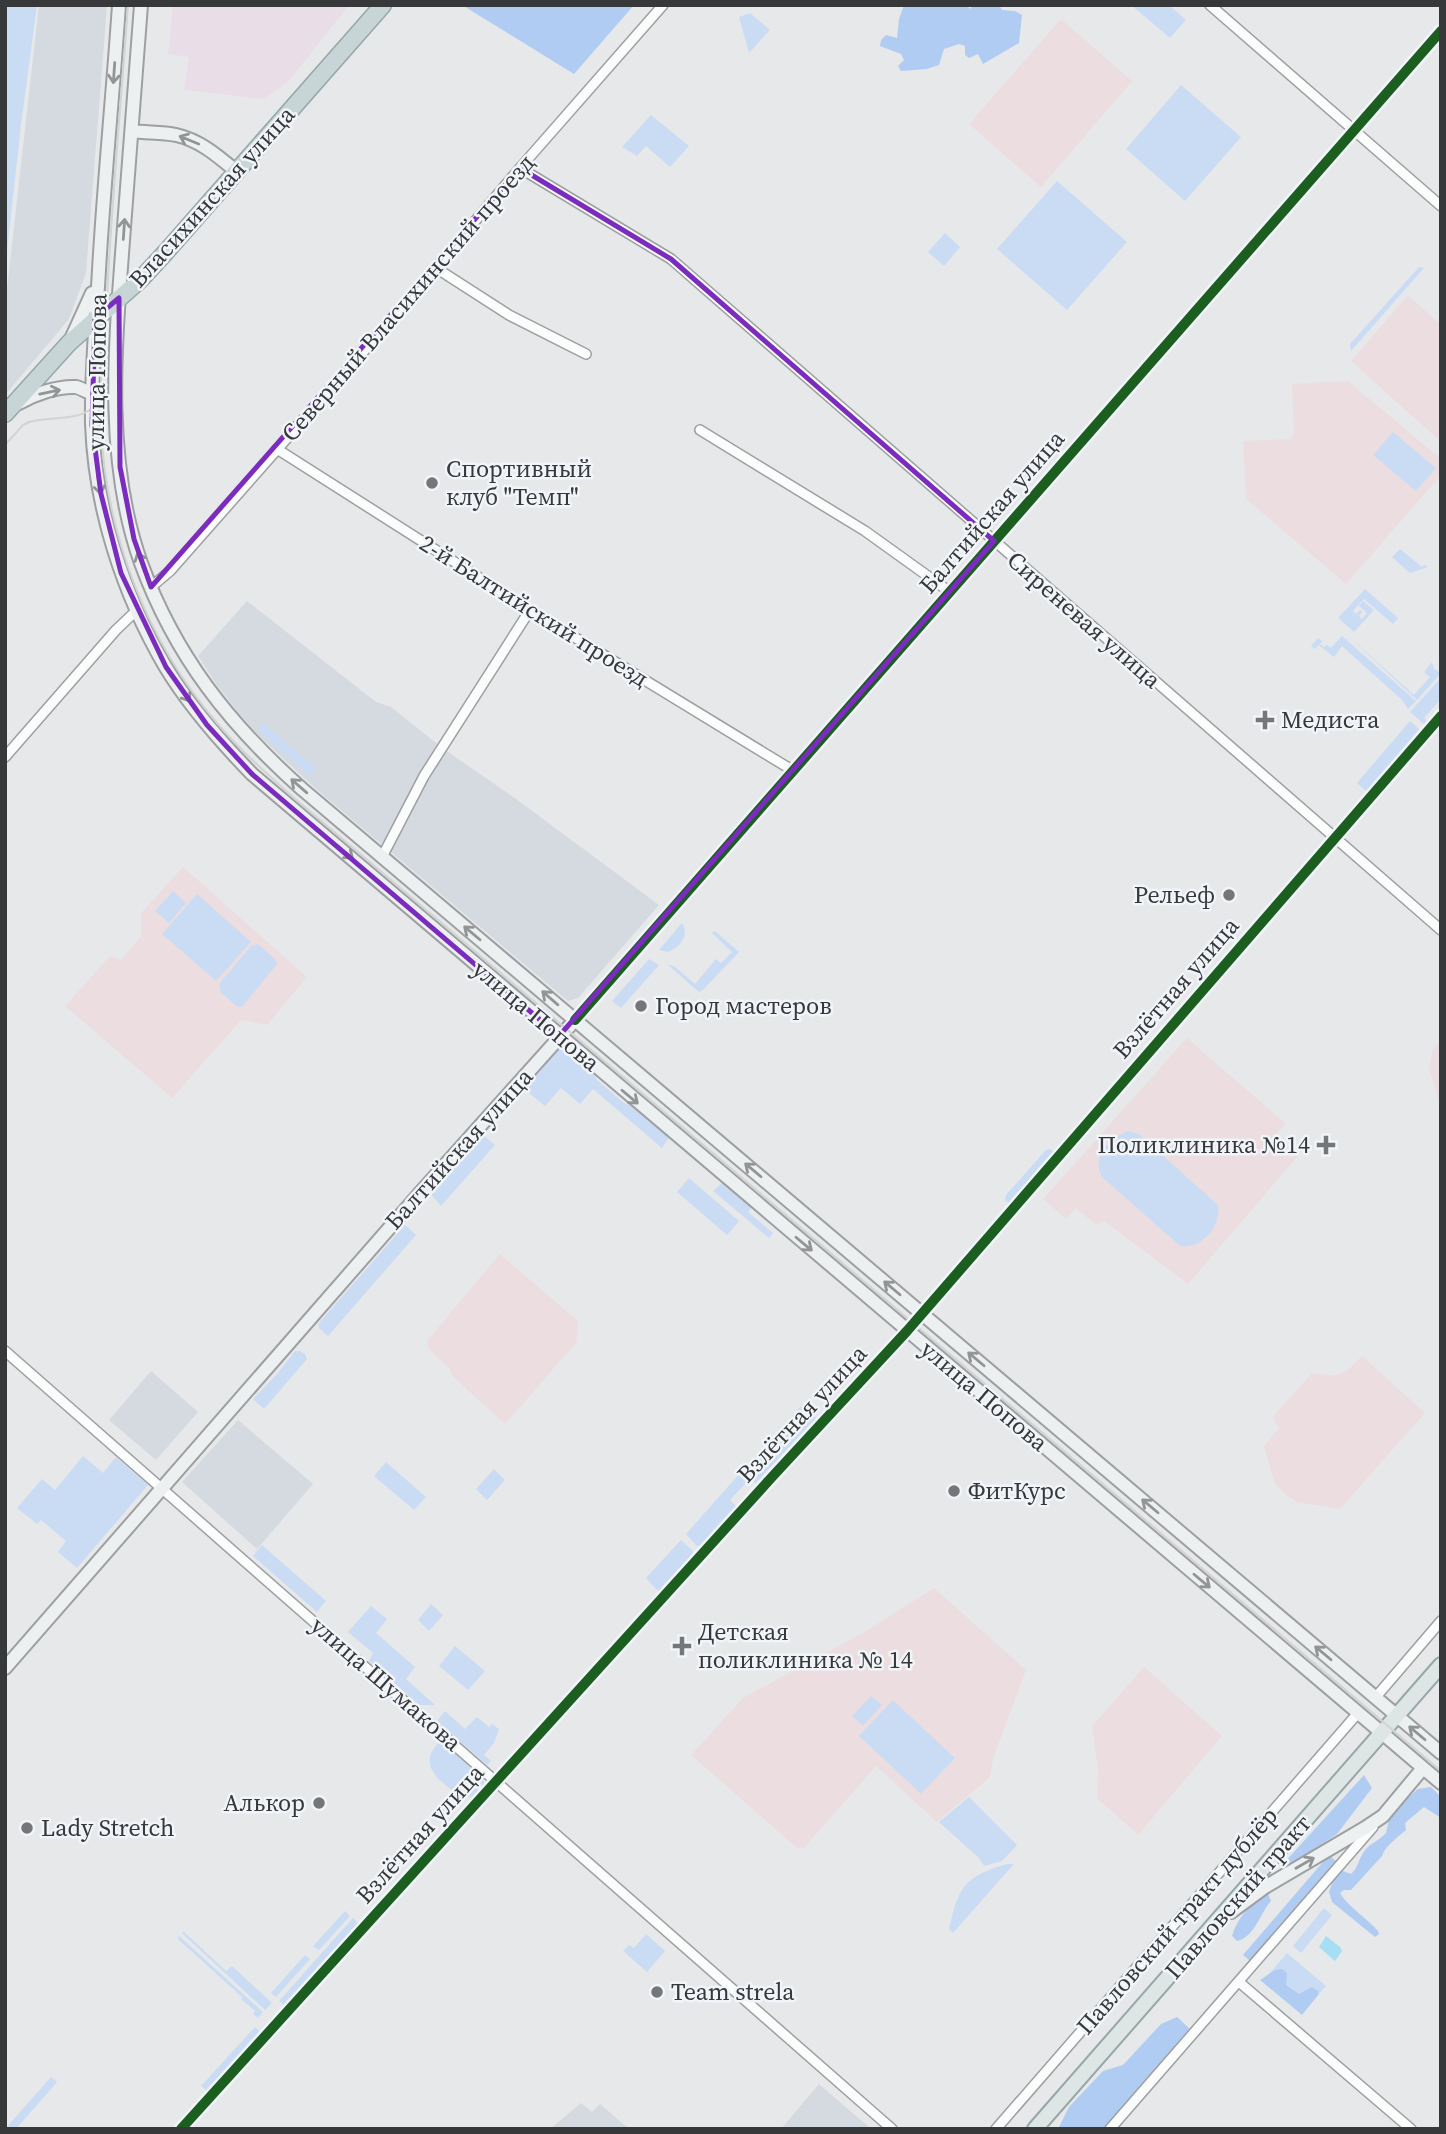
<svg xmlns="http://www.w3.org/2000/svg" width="1446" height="2134" font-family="'Source Serif 4',serif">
<rect width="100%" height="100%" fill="#e6e8ea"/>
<path fill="#d5dae1" d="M39,5h68l-21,268 -17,46 -64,76v-88z
M247,601l129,101 15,5 50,40 75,52 143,106 -81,93 -10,3 -252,-212 -55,-51 -24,-27 -21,-27 -18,-28z
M151,1371l47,41 -42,48 -47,-40z
M238,1420l75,64 -56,65 -75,-67z
M819,2084l52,45h-90z
M581,2103l11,9 8,-8 29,25h-79z"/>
<path fill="#e9dee7" d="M173,5h176l-61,77 -24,17 -80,-9 5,-33 -21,-3z"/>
<path fill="#ecdee0" d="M1061,19l71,62 -91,106 -72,-63z
M1408,295l33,30v117l-90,-81z
M1348,381l93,78v16l-95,109 -100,-85 -3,-58 47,-2 4,-5 -2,-50z
M183,867l124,110 -40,48 -26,-5 -69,78 -107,-92 45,-50 11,4 20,-24v-23z
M1441,1033v74l-12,-38 3,-17 8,-11 -1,-5z
M1187,1038l99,86 -11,11 23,21 -110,128 -84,-63 -8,4 -20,-17 -10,11 -23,-20z
M500,1254l78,67 -2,22 -71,81 -53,-48 -2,-7 -21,-20 -2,-8z
M1362,1356l63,57 -85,96 -43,-7 -11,-7 -11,-11 -11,-38 15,-18 -7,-10 39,-44 25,1 12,-5z
M934,1588l92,82 -32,86 -5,22 -52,44 -61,-56 -73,83 -3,-2 -2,2 -107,-94 52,-57 123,-67z
M1144,1667l78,69 -84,99 -41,-37 1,-28 -6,-44z"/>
<path fill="#cadcf4" d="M5,5h32l-16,120 -16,144z
M1131,5h38l17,15 -16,18z
M750,13l20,17 -21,23 -10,-36z
M1181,85l60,52 -56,64 -59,-52z
M651,115l38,31 -19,21 -24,-21 -9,10 -15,-9z
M1057,181l70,61 -60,68 -70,-61z
M945,233l15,14 -16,19 -16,-14z
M1419,267l5,1 -73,83 -1,-7z
M1393,432l43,36 -20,23 -43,-36z
M1400,549l22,18 3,-2 3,2 -18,6 -18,-16z
M1365,589l33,29 -5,6 -29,-25 -11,12 3,3 4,-4 2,2 -3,4 3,3 5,-6 -8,-7 4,-5 11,9 -20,22 -16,-14z
M1346,634l68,61 16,-18 -6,-5 8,-10 2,7 7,4 -24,27z
M1342,636l74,65 -8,8 -6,-9 -60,-54 -8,11 -15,-12 -4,4 -4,-3 7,-8 4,3 -2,3 4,3 3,-2 4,3z
M1441,678v21l-17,19 4,4 -3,3 -15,-13z
M1410,721l10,9 -53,62 -10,-9z
M263,723l53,45 -6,8 -52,-46z
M173,891l13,12 -17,20 -14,-12z
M197,894l54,48 -35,39 -54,-47z
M682,923c8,13 -2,24 -14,29l-9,-2z
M715,931l24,21 -35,37 -5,3 -32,-28 8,3 20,17 21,-25 5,4 11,-11 -20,-19z
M258,944l18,16 1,4 -34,42 -5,1 -17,-14 -2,-9 32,-38z
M649,959l10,6 -38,43 -9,-7z
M564,1048l5,1 20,17 8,14 27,23 17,7 29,26 -8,12 -69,-59 -13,15 -19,-16 -16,18 -21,-17 34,-39z
M1127,1131l12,3 79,71c3,21 -15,44 -38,41l-78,-69c-11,-21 7,-37 25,-46z
M483,1135l12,10 -54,61 -10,-12z
M1050,1149l4,3 1,5 -39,44 -6,3 -5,-4 1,-5 40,-45z
M689,1178l50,43 -12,14 -50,-43z
M723,1182l30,23 -5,7 25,21 -4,5 -56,-47z
M405,1225l11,10 -88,101 -9,-8 -1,-4z
M295,1351h5l5,3 2,5 -43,50 -11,-10 25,-26z
M802,1405l14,13 -61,66 -9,-17z
M83,1456l20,17 13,-16 32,28 -71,83 -19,-16 8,-11 -25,-21 -4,4 -20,-16 25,-29 13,11z
M386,1462l40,35 -12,13 -40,-34z
M494,1469l11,11 -18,20 -11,-11z
M741,1472l6,10 -17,18 6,6 -36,40h-3l-11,-12z
M681,1540l12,11v3l-33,36h-3l-11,-12z
M262,1545l64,56 -9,11 -64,-56z
M431,1604l12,11 -14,16 -11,-11z
M371,1606l16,13 -11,14 39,34 -9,12 29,26h-16l-50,-44 4,-8 -25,-21z
M455,1646l30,25 -17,19 -29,-24z
M871,1696l11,9 -19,21 -11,-10z
M893,1700l62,58 -34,36 -62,-58z
M445,1711l20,18 12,-12 12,10 3,-3 7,5 -5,14 -10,12 7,6 -4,4 -50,-44z
M444,1742l40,37v9l-8,8 -14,2c-20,-16 -46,-30 -24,-55z
M969,1797l48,48 -15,16 -18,5 -5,-8 -40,-36z
M1007,1864h7l-61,69 -4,-4c10,-42 14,-52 58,-65z
M1324,1908l8,7 -31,38 -8,-7z
M345,1911l5,5 -31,34 -6,-4z
M353,1918l5,5v6l-70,76h-4l-5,-4z
M184,1932l42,39 6,-5 40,37 -7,7 -83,-77z
M646,1934l19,17 -18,21 -24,-21 6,-6 5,3z
M179,1936l84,76 -5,6 -5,-4 2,-3 -14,-12 1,-2 -64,-58z
M1287,1953l39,33 -24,28 -39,-33z
M305,1955l5,4 -34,38 -5,-4z
M255,2027l6,6v3l-48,54h-7l-5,-4z
M51,2077l6,5 -41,47h-11z"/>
<path fill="#b0ccf2" d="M462,5h172l-60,69z
M904,5h61l6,4 1,-4h27l3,5 13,1 7,4 -3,28 -36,21 -5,-10 -9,4 -4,-3v-9l-6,-2 -15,5 -5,16 -12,4 -26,2 -3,-5 6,-6 -3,-6 -21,-8 1,-6 5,-5 11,3 2,-19z
M1364,1775l8,13 -35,46 -51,35 -3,-5z
M1431,1787l10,10v21l-17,-11 -19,16 1,7c-8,7 -21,16 -24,26l-31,34h-7l-4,3c10,16 26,24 38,38l1,3 -4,3 -43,-35 -3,-10 6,-17 8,-4 8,3c7,-6 7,-13 12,-21 5,-9 16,-12 23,-20l4,-18 4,-5 24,-21z
M1329,1855l8,7 -87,99 -7,-6z
M1264,1893l4,1 3,7c-11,12 -16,36 -34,40l-5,-5c5,-18 18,-31 32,-43z
M1282,1969l5,4 -1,12 13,9 13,-7 6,4v4l-16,20 -42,-35 15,-10z
M1177,2017l13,12 -87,100h-45l11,-22 34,-36 20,-6 38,-41z"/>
<path fill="#a6def3" d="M1326,1936l14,11 2,4 -7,10 -16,-14z"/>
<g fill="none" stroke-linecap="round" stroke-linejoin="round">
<g stroke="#9e9fa1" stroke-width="12">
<path id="street" d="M1210,5l231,201
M520,168l151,91 770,671
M436,268l73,47 77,39
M700,430l165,101 85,61
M277,449l253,161 262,160
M151,587l19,-16 224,-254 126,-149 143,-163
M5,757l111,-127 21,-20
M382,857l42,-81 106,-166
M575,1020l866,-989
M5,1351l887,778
M1375,1698l66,-77
M1239,1982l172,147
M181,2129l591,-652 135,-146 534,-615
M996,2129l362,-416
M1110,2129l263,-302"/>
</g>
<g stroke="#9e9fa1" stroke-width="16">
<path id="secondary" d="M119,5c-6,89 -15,177 -20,265 -3,52 -8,103 -7,154 3,84 31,170 73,242 24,40 55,75 87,108l1189,1009
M141,5c-6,74 -11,148 -17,222 -8,110 -21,230 17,336 34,93 88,161 161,226l1139,964
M132,131c14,2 30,1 44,4 24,5 43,22 61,37
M72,337l20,-44
M19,403c16,-9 38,-17 57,-16 5,1 11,5 16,7
M5,1668l415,-475 155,-173
M1231,1912l34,-25 100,-59 18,-12 40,-48"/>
</g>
<g stroke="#97a7a7" stroke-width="18">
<path id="primary" d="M1035,2129l406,-464"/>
</g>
<g stroke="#97a7a7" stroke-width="19">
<path id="highway" d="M5,414l64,-71 71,-63 25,-27 218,-248"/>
</g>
<use href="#street" stroke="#fbfcfc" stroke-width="9"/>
<use href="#secondary" stroke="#ecf0f1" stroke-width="12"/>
<use href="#primary" stroke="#dde5e5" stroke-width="14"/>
<use href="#highway" stroke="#c8d5d6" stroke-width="16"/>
<path stroke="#d2d3d3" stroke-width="2" d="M128,5c-7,97 -16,194 -21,291 -3,43 -8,88 -6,132 5,106 46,214 116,295 23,27 49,50 76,74l1148,974
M5,445l18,-20 6,-3c27,-7 59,2 73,-26"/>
<g stroke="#f1f5f9" stroke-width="15">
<path id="cycleway" d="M575,1020l866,-989
M181,2129l591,-652 135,-146 534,-615"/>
</g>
<use href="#cycleway" stroke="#1b5e20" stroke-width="10"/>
</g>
<defs><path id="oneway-shaft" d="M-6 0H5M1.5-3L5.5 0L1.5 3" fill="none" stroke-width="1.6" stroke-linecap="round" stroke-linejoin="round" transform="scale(1.75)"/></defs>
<g stroke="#929496">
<use href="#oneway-shaft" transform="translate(114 73) rotate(94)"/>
<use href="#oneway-shaft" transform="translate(189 140) rotate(-158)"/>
<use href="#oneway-shaft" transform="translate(124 229) rotate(-86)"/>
<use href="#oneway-shaft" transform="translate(50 392) rotate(-12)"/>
<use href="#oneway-shaft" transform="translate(99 484) rotate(81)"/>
<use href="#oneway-shaft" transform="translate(141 562) rotate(-110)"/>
<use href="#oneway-shaft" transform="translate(184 693) rotate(55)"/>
<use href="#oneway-shaft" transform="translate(299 786) rotate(-139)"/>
<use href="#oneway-shaft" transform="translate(345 852) rotate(40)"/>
<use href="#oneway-shaft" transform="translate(472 933) rotate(-140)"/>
<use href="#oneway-shaft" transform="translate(550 998) rotate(-139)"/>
<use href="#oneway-shaft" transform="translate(630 1097) rotate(40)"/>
<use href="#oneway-shaft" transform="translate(753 1170) rotate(-140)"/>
<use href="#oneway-shaft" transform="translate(804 1244) rotate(40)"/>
<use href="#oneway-shaft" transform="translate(892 1288) rotate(-140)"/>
<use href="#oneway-shaft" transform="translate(976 1359) rotate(-140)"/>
<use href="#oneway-shaft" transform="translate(1150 1506) rotate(-140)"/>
<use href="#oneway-shaft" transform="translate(1202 1581) rotate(40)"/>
<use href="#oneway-shaft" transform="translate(1323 1653) rotate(-140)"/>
<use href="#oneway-shaft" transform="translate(1417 1733) rotate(-140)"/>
<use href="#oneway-shaft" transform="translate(1305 1863) rotate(-30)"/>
</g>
<path fill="none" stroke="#7b2cbf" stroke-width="5" stroke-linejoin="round" d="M520,168l151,91 323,282 -435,495 -307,-262 -45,-49 -41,-58 -45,-94 -20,-79 -9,-69 3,-107 24,-20 1,169 14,72 17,48z"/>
<g fill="#747678" stroke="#f1f5f9" stroke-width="2.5">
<circle cx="432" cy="483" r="7"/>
<path d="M1261.5 709.5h7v7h7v7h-7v7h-7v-7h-7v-7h7z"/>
<circle cx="1229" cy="895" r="7"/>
<circle cx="641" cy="1006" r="7"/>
<path d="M1322.5 1134.5h7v7h7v7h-7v7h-7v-7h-7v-7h7z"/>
<circle cx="954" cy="1491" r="7"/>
<path d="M678.5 1635.5h7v7h7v7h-7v7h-7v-7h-7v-7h7z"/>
<circle cx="319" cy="1803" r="7"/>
<circle cx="27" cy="1828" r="7"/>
<circle cx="657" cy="1992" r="7"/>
</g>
<g text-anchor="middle" stroke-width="5" stroke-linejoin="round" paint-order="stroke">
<g font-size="24" fill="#37383a" stroke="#f1f5f9">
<text transform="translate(212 197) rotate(-48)" y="8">Власихинская улица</text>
<text transform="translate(408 298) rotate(-49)" y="8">Северный Власихинский проезд</text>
<text transform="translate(97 372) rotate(-89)" y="8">улица Попова</text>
<text transform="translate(992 512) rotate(-49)" y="8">Балтийская улица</text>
<text transform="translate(534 611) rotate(32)" y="8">2-й Балтийский проезд</text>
<text transform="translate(1084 620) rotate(41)" y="8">Сиреневая улица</text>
<text transform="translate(1176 988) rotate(-49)" y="8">Взлётная улица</text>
<text transform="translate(536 1016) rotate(40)" y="8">улица Попова</text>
<text transform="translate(459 1149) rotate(-48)" y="8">Балтийская улица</text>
<text transform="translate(984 1396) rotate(40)" y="8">улица Попова</text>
<text transform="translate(802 1414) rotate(-47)" y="8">Взлётная улица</text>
<text transform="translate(386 1684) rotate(41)" y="8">улица Шумакова</text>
<text transform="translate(420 1834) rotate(-48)" y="8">Взлётная улица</text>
<text transform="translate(1238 1897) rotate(-49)" y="8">Павловский тракт</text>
<text transform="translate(1177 1921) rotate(-49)" y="8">Павловский тракт дублёр</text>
</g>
<g font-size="24" fill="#37383a" stroke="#f1f5f9" text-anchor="start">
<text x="446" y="477">Спортивный<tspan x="446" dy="28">клуб "Темп"</tspan></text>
<text x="1281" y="728">Медиста</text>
<text x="1215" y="903" text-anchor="end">Рельеф</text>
<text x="655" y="1014">Город мастеров</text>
<text x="1310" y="1153" text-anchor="end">Поликлиника №14</text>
<text x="968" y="1499">ФитКурс</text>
<text x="698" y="1640">Детская<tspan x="698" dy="28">поликлиника № 14</tspan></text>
<text x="305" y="1811" text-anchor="end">Алькор</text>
<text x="41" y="1836">Lady Stretch</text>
<text x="671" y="2000">Team strela</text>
</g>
</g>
<rect width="1446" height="2134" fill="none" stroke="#37383a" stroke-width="14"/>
</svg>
